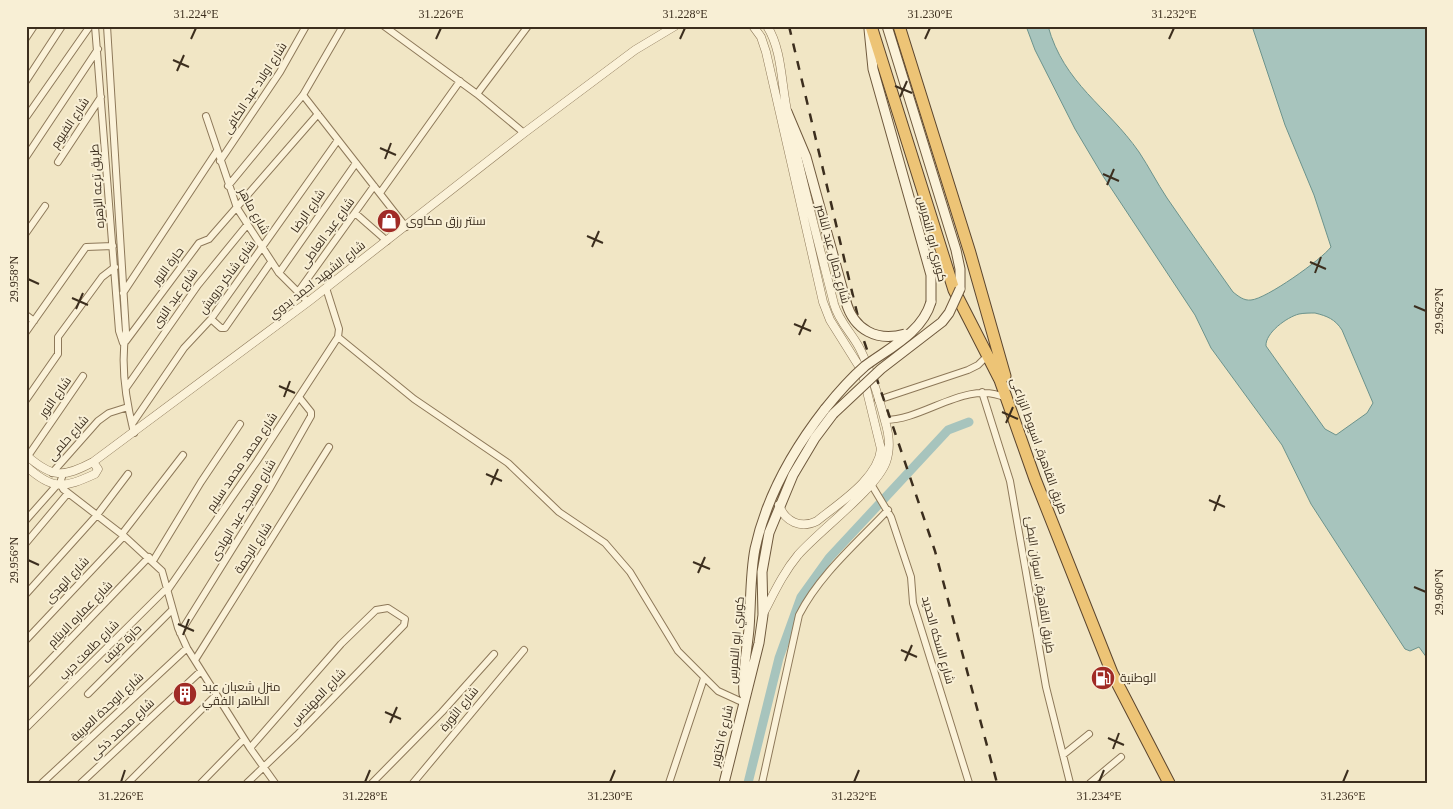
<svg xmlns="http://www.w3.org/2000/svg" width="1453" height="809" font-family="'Times New Roman',Cairo,serif">
<rect width="100%" height="100%" fill="#f1e6c5"/>
<path fill="#a7c4bd" stroke="#6c938c" fill-rule="evenodd" d="M1026,26h22c16,58 59,80 91,126 10,15 18,31 28,46 22,32 44,63 66,94 5,4 11,9 18,8 15,-1 70,-40 80,-53l-17,-52 -29,-70 -33,-99h175v632l-8,-11 -9,4 -5,-2 -94,-145 -29,-59 -71,-97 -16,-33 -92,-139 -28,-47 -40,-79zM1315,313c12,3 20,6 27,17l31,73 -6,10 -31,22 -11,-6 -59,-83c-1,-13 21,-29 33,-32 5,-1 11,-1 16,-1z"/>
<g fill="none" stroke-linecap="round" stroke-linejoin="round">
<path stroke="#a7c4bd" stroke-width="9" d="M748,783l31,-125 22,-61 28,-39 119,-128 21,-8"/>
<g stroke="#8d7859" stroke-width="8">
<path id="minor" d="M95,26l24,305 4,12
M107,26l19,306c-6,32 0,69 8,101
M384,26l93,68 47,39
M26,38l8,-12
M26,81l36,-55
M477,94l51,-68
M303,95l103,132
M27,116l63,-90
M206,116l31,92 42,65 29,29
M26,157l72,-108
M220,161l60,-89 26,-46
M58,162l43,-65
M228,186l75,-91 40,-69
M380,193l80,-112
M355,213l32,28
M26,233l19,-27
M279,273l77,-110
M298,292l76,-106
M123,293l94,-142
M26,315l8,6
M211,319l10,9h4l46,-66
M26,332l60,-85 27,-1
M338,337l76,62 94,64 51,49 46,31 25,29 48,79 40,40 24,11
M126,341l73,-98 10,-4 109,-125
M126,388l72,-103 49,-60
M982,392l28,89 36,206 24,96
M26,400l32,-46v-17l44,-60 13,-10
M878,400l90,-30 10,-5 9,-9
M885,420c40,0 81,-41 121,-22
M132,424l52,-76 27,-29 127,-179
M28,456l55,-80
M52,473l46,-52 11,-8 19,-6
M63,474l-3,9 3,6 61,47 38,35 16,57 9,20 63,100 25,35
M871,484l20,33 20,60 2,26 56,180
M26,520l31,-35
M122,534l61,-79
M26,543l42,-50
M153,561l48,-79 39,-58
M167,591l90,-130 81,-124 1,-8 -13,-41
M26,594l71,-79 31,-41
M180,633l89,-143 42,-74v-4l-12,-15
M26,640l98,-104
M195,660l134,-213
M26,685l123,-128
M88,694l84,-84
M26,728l141,-140
M1063,755l26,-21
M42,783l145,-135
M81,783l120,-112
M128,783l88,-88
M201,783l43,-44
M247,783l50,-48 107,-110 1,-6 -17,-11 -12,2 -35,34 -91,104
M372,783l70,-71 52,-58
M413,783l111,-133
M669,783l35,-105
M762,783l37,-168c21,-41 58,-72 89,-105
M1090,783l31,-26"/>
</g>
<g stroke="#8d7859" stroke-width="9">
<path id="tertiary" d="M753,26l8,11 5,15 57,250 7,18 32,51 19,78c-3,30 -42,54 -64,72 -16,8 -32,1 -38,-16
M26,455c26,23 37,23 67,7l215,-160 216,-169 111,-83 40,-24
M26,466c27,25 38,22 69,8l3,-5 -5,-7
M763,614c11,-21 20,-41 35,-59 22,-25 78,-66 88,-93 5,-14 3,-28 -1,-41 -6,-23 -14,-50 -25,-72 -8,-16 -21,-27 -26,-45 -16,-63 -33,-126 -46,-189 -7,-28 -5,-64 -21,-89"/>
</g>
<g stroke="#6f593d" stroke-width="11">
<path id="secondary" d="M887,26l69,224 4,19v20
M869,29l4,40 58,206v27
M787,112l19,45 40,145
M744,694c-2,-22 3,-43 5,-65 2,-26 1,-54 6,-80 11,-51 38,-99 70,-140
M724,783l35,-140 4,-28 -1,-43 7,-39 24,-58 22,-37 18,-24"/>
</g>
<g stroke="#5b452e" stroke-width="13">
<path id="trunk" d="M871,26l83,264 46,90 35,99 77,194 57,110
M899,26l71,227 35,123"/>
</g>
<use href="#minor" stroke="#fbf2d9" stroke-width="6"/>
<use href="#tertiary" stroke="#fbf2d9" stroke-width="8"/>
<use href="#secondary" stroke="#fbf2d9" stroke-width="9"/>
<use href="#trunk" stroke="#edc476" stroke-width="11"/>
<path stroke="#3c2e1e" stroke-width="2.5" stroke-dasharray="9 9" stroke-linecap="butt" d="M789,26l74,312 72,213 62,232"/>
<g stroke="#6f593d" stroke-width="11" stroke-linecap="butt">
<path id="secondary-bridge" d="M846,302c8,28 31,40 59,32
M825,409c12,-15 25,-30 40,-43 24,-18 57,-33 66,-64
M833,414l48,-45 61,-47 7,-9 11,-24"/>
</g>
<use href="#secondary-bridge" stroke="#fbf2d9" stroke-width="9"/>
</g>
<path fill="none" stroke="#3c2e1e" stroke-width="2" d="M191,39l5,-11M436,39l5,-11M680,39l5,-11M925,39l5,-11M1169,39l5,-11M173,60l16,7M177,71l7,-16M895,86l17,7M900,97l7,-16M380,148l16,7M385,159l6,-16M1103,174l16,7M1107,185l7,-16M587,236l16,7M592,247l7,-16M1310,262l16,7M1315,273l6,-16M28,279l11,5M72,298l16,7M1414,306l12,5M76,309l7,-16M794,324l17,7M799,335l7,-16M279,386l16,7M284,397l6,-16M1002,412l16,7M1006,423l7,-16M486,474l16,7M491,485l7,-16M1209,500l16,7M1214,511l6,-16M28,560l11,5M693,562l17,7M698,573l7,-16M1414,587l12,5M178,624l16,7M183,635l6,-16M901,650l16,7M905,661l7,-16M385,712l16,7M390,723l7,-16M1108,738l16,7M1113,749l6,-16M121,782l4,-12M365,782l5,-12M610,782l5,-12M854,782l5,-12M1099,782l5,-12M1343,782l5,-12"/>
<defs>
<g id="shop-disc" transform="scale(1.25)"><circle r="9.5" fill="#a02b26" stroke="#f8efd5"/><path d="M-5-2.5h2.3a2.7 3.5 0 0 1 5.4 0H5L5.5 6h-11ZM-1.5-2.5h3a1.5 2.3 0 0 0-3 0Z" fill="#fff"/></g>
<g id="fuel-disc" transform="scale(1.25)"><circle r="9.5" fill="#a02b26" stroke="#f8efd5"/><path d="M-5.5-6h7V0h2V4h1.3V-2.5L3-4.5l.8-.8L6-3V5H2.5V1h-1V6h-7ZM-4.2-4.7v3.2H.2V-4.7Z" fill="#fff"/></g>
<g id="building-disc" transform="scale(1.25)"><circle r="9.5" fill="#a02b26" stroke="#f8efd5"/><path d="M-4-6H4V6H1V3H-1V6H-4ZM-2.5-4.3h1.7v1.8h-1.7ZM.8-4.3h1.7v1.8H.8ZM-2.5-1h1.7V.8h-1.7ZM.8-1h1.7V.8H.8Z" fill="#fff"/></g>
</defs>
<g fill-rule="evenodd">
<use href="#shop-disc" x="389" y="221"/>
<use href="#fuel-disc" x="1103" y="678"/>
<use href="#building-disc" x="185" y="694"/>
</g>
<g text-anchor="middle" stroke-width="4" stroke-linejoin="round" paint-order="stroke">
<g font-size="12" fill="#3c2e1e" stroke="#f8efd5">
<text transform="translate(255 88) rotate(-57)" y="4">شارع اولاد عبد الكافى</text>
<text transform="translate(70 123) rotate(-56)" y="4">شارع الفيوم</text>
<text transform="translate(97 186) rotate(-94)" y="4">طريق ترعه الزهره</text>
<text transform="translate(254 211) rotate(61)" y="4">شارع ماهر</text>
<text transform="translate(308 211) rotate(-55)" y="4">شارع الرضا</text>
<text transform="translate(327 233) rotate(-54)" y="4">شارع عبد العاطى</text>
<text transform="translate(932 239) rotate(76)" y="4">كوبري ابو النمرس</text>
<text transform="translate(833 254) rotate(75)" y="4">شارع جمال عبد الناصر</text>
<text transform="translate(168 266) rotate(-53)" y="4">حارة النور</text>
<text transform="translate(227 277) rotate(-54)" y="4">شارع شاكر درويش</text>
<text transform="translate(317 280) rotate(-38)" y="4">شارع الشهيد احمد بدوي</text>
<text transform="translate(175 298) rotate(-55)" y="4">شارع عبد النبى</text>
<text transform="translate(55 397) rotate(-55)" y="4">شارع النور</text>
<text transform="translate(68 438) rotate(-49)" y="4">شارع حلمى</text>
<text transform="translate(1039 446) rotate(70)" y="4">طريق القاهرة, اسيوط الزراعى</text>
<text transform="translate(242 462) rotate(-56)" y="4">شارع محمد محمد سليم</text>
<text transform="translate(243 510) rotate(-59)" y="4">شارع مسجد عبد الهادى</text>
<text transform="translate(253 548) rotate(-57)" y="4">شارع الرحمة</text>
<text transform="translate(67 580) rotate(-47)" y="4">شارع الهدى</text>
<text transform="translate(1040 585) rotate(81)" y="4">طريق القاهرة, اسوان البطئ</text>
<text transform="translate(80 614) rotate(-46)" y="4">شارع عماره الايتام</text>
<text transform="translate(736 640) rotate(-85)" y="4">كوبري ابو النمرس</text>
<text transform="translate(938 640) rotate(74)" y="4">شارع السكه الحديد</text>
<text transform="translate(122 644) rotate(-45)" y="4">حارة ضيف</text>
<text transform="translate(89 650) rotate(-45)" y="4">شارع طلعت حرب</text>
<text transform="translate(318 697) rotate(-46)" y="4">شارع المهندس</text>
<text transform="translate(107 707) rotate(-43)" y="4">شارع الوحدة العربية</text>
<text transform="translate(459 709) rotate(-51)" y="4">شارع الثورة</text>
<text transform="translate(122 729) rotate(-43)" y="4">شارع محمد ذكى</text>
<text transform="translate(722 736) rotate(-77)" y="4">شارع 6 اكتوبر</text>
</g>
<g font-size="12" fill="#3c2e1e" stroke="#f8efd5" text-anchor="start">
<text x="406" y="225">سنتر رزق مكاوى</text>
<text x="1120" y="682">الوطنية</text>
<text x="202" y="691">منزل شعبان عبد<tspan x="202" dy="14">الظاهر الفقي</tspan></text>
</g>
</g>
<rect width="1453" height="809" fill="none" stroke="#f8efd5" stroke-width="55"/>
<rect x="28" y="28" width="1398" height="754" fill="none" stroke="#3c2e1e" stroke-width="2"/>
<g font-size="12" text-anchor="middle" fill="#3c2e1e">
<text x="196" y="18">31.224°E</text>
<text x="441" y="18">31.226°E</text>
<text x="685" y="18">31.228°E</text>
<text x="930" y="18">31.230°E</text>
<text x="1174" y="18">31.232°E</text>
<text transform="translate(14 279) rotate(-90)" y="4">29.958°N</text>
<text transform="translate(1439 311) rotate(-90)" y="4">29.962°N</text>
<text transform="translate(14 560) rotate(-90)" y="4">29.956°N</text>
<text transform="translate(1439 592) rotate(-90)" y="4">29.960°N</text>
<text x="121" y="800">31.226°E</text>
<text x="365" y="800">31.228°E</text>
<text x="610" y="800">31.230°E</text>
<text x="854" y="800">31.232°E</text>
<text x="1099" y="800">31.234°E</text>
<text x="1343" y="800">31.236°E</text>
</g>
</svg>
